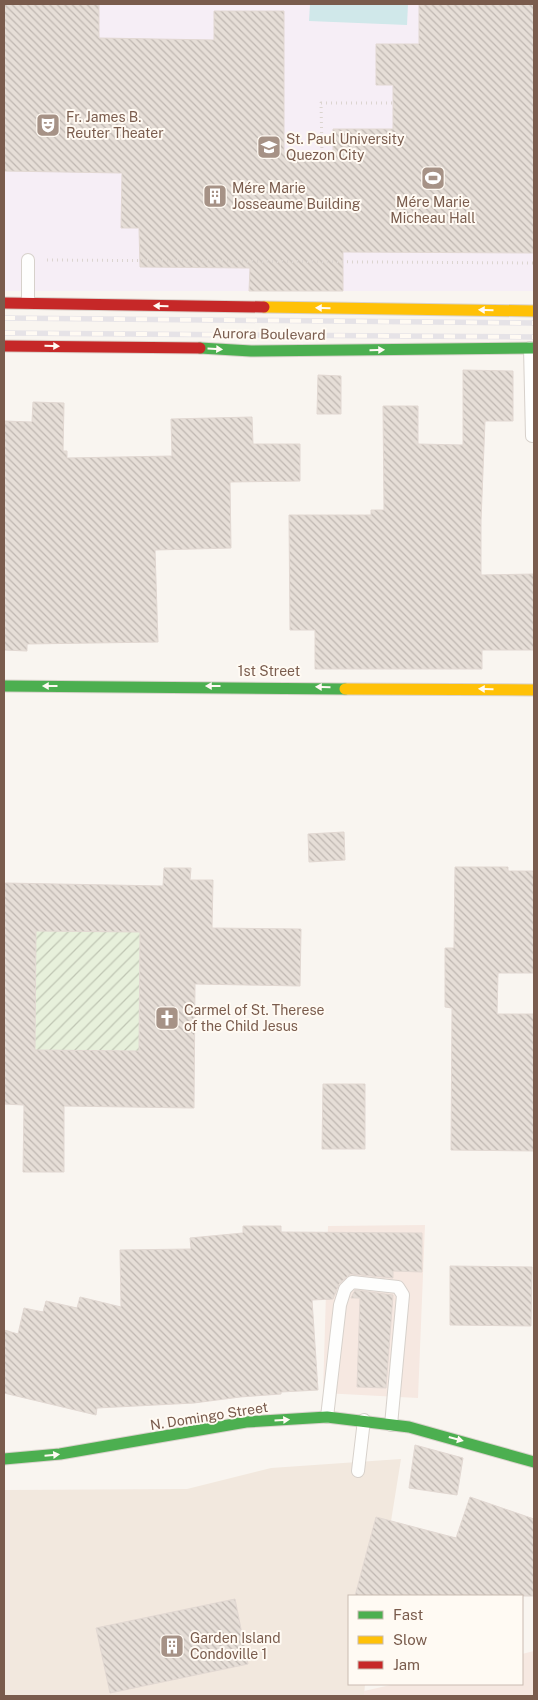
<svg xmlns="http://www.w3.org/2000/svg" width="538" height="1700" font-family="'Public Sans',sans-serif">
<defs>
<pattern id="garden-furrows" width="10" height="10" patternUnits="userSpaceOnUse" patternTransform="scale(1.25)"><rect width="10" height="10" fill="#e7f0db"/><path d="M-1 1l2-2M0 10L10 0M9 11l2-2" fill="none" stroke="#c0c6b4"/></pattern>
<pattern id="building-back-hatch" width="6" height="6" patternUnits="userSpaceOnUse" patternTransform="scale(1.25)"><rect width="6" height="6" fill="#e6ded7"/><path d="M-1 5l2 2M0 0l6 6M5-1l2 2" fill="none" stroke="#bfb7b1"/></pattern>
</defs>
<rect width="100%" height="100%" fill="#f9f5f0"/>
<path fill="#f2e8de" d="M401,1459l-22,137h-30v88h16l-1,12h-360v-206l183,-1 84,-21z"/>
<path fill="#f6e8e1" d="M425,1225l-7,173 -95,-5 5,-167z
M534,1651v45h-170v-5l31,-7h127v-30z"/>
<path fill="#f6eef6" d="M4,4h530v287h-530z"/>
<path fill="url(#garden-furrows)" d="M36,931l104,1 -1,119 -104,-1z"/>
<path fill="#d0e8ea" d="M310,4h98l-1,21 -98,-4z"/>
<path fill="url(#building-back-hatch)" stroke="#e2d8d2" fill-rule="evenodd" d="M4,4h95v34l115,2v-29h70v142h49v-24h60v-44h-17v-41h43v-40h115v249l-191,-1v39h-94l1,-23 -110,-1 -1,-39h-18l1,-55 -118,-2z
M463,370l50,1v50h-28l-4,100v54l53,-1v76h-52v19h-167v-39h-25l-1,-115h82v-5h13l-1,-104h35v38l45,1z
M318,375l23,1v38h-24z
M33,402l31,1 -1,48h4v7l105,-2 -1,-37 81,-2 1,27h47v37l-70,1 1,66 -76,2 3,92 -131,2v7l-23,-1v-229l28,1z
M344,832l1,28 -36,2 -1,-28z
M455,867h53v4h26v102h-36l-1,41h37v137l-83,-1 1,-142 -7,-1v-59h9z
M164,868h27l-1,12h23l-1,48 89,1 -1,57 -105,-2 -1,124 -130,-2v66h-41l1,-67 -20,-1v-221l159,3zM36,931l104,1 -1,119 -104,-1z
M323,1084h42v65h-43z
M243,1226h38v6l141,1v39l-29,-1v7l-43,-4 -11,10 -6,15 -21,1 6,90 -37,2v2l-41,3 -46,6 -97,5 -1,7 -92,-22v-63l14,4 6,-26 19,4 3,-11 31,7 3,-11 41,10 -1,-57 71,-1 -1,-11 53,-5z
M450,1266l82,1 -1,59 -81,-1z
M355,1290l38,5 -7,93 -29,-1 3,-89h-9z
M415,1445l48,13 -6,37 -48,-7z
M470,1497l64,22v77h-179l21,-79 80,21z
M235,1599l13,65 -138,29 -14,-65z"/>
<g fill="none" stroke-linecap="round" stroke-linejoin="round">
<g stroke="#d7d1cb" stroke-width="14">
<path id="lane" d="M28,303v-43
M530,348l2,88
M327,1417l13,-112 5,-16 7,-7 46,5 5,8 -12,130
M358,1471l6,-51"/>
</g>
<g stroke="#d9d2cb" stroke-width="13">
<path id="fast" d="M200,348l51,3 283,-3
M4,686l341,3
M4,1459l56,-5 186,-32 81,-5 82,10 125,35"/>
</g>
<g stroke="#d9d2cb" stroke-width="13">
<path id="slow" d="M264,307l270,4
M345,689l189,1"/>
</g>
<g stroke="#d9d2cb" stroke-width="13">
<path id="jam" d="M4,303l260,4
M4,346l196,2"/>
</g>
<path stroke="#dcd5d0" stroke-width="3" stroke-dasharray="1 4" stroke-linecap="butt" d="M322,153l-1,-50h72
M47,260l487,3"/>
<use href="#lane" stroke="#fefefd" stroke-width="12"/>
<use href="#fast" stroke="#4caf50" stroke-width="11"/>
<use href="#slow" stroke="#ffc107" stroke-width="11"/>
<use href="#jam" stroke="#c62828" stroke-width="11"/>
<g stroke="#e6e3e7" stroke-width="5.5">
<path id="rail" d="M4,318l530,5
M4,333l530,4"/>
</g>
<use href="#rail" stroke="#fffaf3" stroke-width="4" stroke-dasharray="11" stroke-linecap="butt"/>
</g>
<defs><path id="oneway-solid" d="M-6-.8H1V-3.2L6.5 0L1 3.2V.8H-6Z" transform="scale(1.25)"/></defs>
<g fill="#fffaf3">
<use href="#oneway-solid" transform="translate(161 306) rotate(-179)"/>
<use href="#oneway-solid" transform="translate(323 308) rotate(-179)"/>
<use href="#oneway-solid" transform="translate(486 310) rotate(-179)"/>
<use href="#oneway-solid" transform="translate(52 346) rotate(1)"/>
<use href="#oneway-solid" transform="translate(215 349) rotate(3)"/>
<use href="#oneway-solid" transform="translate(377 350) rotate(-1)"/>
<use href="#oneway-solid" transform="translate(50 686) rotate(-180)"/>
<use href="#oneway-solid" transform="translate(213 686) rotate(-180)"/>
<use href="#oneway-solid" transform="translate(323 687) rotate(-179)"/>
<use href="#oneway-solid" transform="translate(486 689) rotate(-179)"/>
<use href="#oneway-solid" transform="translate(282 1420) rotate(-4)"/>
<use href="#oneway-solid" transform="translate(456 1439) rotate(15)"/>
<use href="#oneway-solid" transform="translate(52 1455) rotate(-5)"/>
</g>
<defs>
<g id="theatre-square" transform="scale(1.25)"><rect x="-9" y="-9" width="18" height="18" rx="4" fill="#a69286" stroke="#fffaf3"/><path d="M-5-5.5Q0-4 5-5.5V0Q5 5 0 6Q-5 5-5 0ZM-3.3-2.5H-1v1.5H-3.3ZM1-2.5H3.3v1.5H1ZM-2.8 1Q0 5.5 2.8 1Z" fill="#fff"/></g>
<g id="university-square" transform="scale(1.25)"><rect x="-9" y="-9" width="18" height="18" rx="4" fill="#a69286" stroke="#fffaf3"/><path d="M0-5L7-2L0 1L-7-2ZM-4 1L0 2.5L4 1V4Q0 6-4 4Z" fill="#fff"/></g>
<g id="stadium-square" transform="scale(1.25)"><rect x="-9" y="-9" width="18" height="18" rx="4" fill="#a69286" stroke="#fffaf3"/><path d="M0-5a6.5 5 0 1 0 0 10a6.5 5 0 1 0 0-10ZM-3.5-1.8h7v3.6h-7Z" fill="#fff"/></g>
<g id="building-square" transform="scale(1.25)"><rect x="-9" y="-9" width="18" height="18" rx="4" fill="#a69286" stroke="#fffaf3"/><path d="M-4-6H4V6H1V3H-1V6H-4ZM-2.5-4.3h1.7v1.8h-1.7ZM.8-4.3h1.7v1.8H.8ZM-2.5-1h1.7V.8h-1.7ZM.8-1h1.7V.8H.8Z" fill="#fff"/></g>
<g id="church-square" transform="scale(1.25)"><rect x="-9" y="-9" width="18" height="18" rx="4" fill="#a69286" stroke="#fffaf3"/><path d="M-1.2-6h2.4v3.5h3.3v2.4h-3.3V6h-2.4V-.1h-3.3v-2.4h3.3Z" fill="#fff"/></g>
</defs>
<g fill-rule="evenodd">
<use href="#theatre-square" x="48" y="125"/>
<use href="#university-square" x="269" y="147"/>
<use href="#stadium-square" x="433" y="178"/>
<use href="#building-square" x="215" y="196"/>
<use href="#church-square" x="167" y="1018"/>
<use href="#building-square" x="172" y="1646"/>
</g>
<g text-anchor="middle" stroke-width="4" stroke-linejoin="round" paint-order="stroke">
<g font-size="14" fill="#7a5c4d" stroke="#fffaf3" text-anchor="start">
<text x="66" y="122">Fr. James B.<tspan x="66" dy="16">Reuter Theater</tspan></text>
<text x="286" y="144">St. Paul University<tspan x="286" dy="16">Quezon City</tspan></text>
<text x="232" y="193">Mére Marie<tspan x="232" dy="16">Josseaume Building</tspan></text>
<text x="433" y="207" text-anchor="middle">Mére Marie<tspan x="433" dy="16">Micheau Hall</tspan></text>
<text x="184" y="1015">Carmel of St. Therese<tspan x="184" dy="16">of the Child Jesus</tspan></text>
<text x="190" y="1643">Garden Island<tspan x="190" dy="16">Condoville 1</tspan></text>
</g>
<g font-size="14" fill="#7a5c4d" stroke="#fffaf3">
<text transform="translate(269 334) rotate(1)" y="5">Aurora Boulevard</text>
<text x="269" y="676">1st Street</text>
<text transform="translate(209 1416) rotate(-9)" y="5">N. Domingo Street</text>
</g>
</g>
<rect width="538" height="1700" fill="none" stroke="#7a5c4d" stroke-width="10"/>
<rect x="348" y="1595" width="175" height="90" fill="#fffaf3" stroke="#cabbb1"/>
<rect x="358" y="1611" width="25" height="8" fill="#4caf50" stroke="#cabbb1"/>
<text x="393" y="1620" font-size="15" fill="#7a5c4d">Fast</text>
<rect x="358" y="1636" width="25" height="8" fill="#ffc107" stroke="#cabbb1"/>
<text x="393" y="1645" font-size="15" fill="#7a5c4d">Slow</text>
<rect x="358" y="1661" width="25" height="8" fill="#c62828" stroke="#cabbb1"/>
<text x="393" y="1670" font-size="15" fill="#7a5c4d">Jam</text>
</svg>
